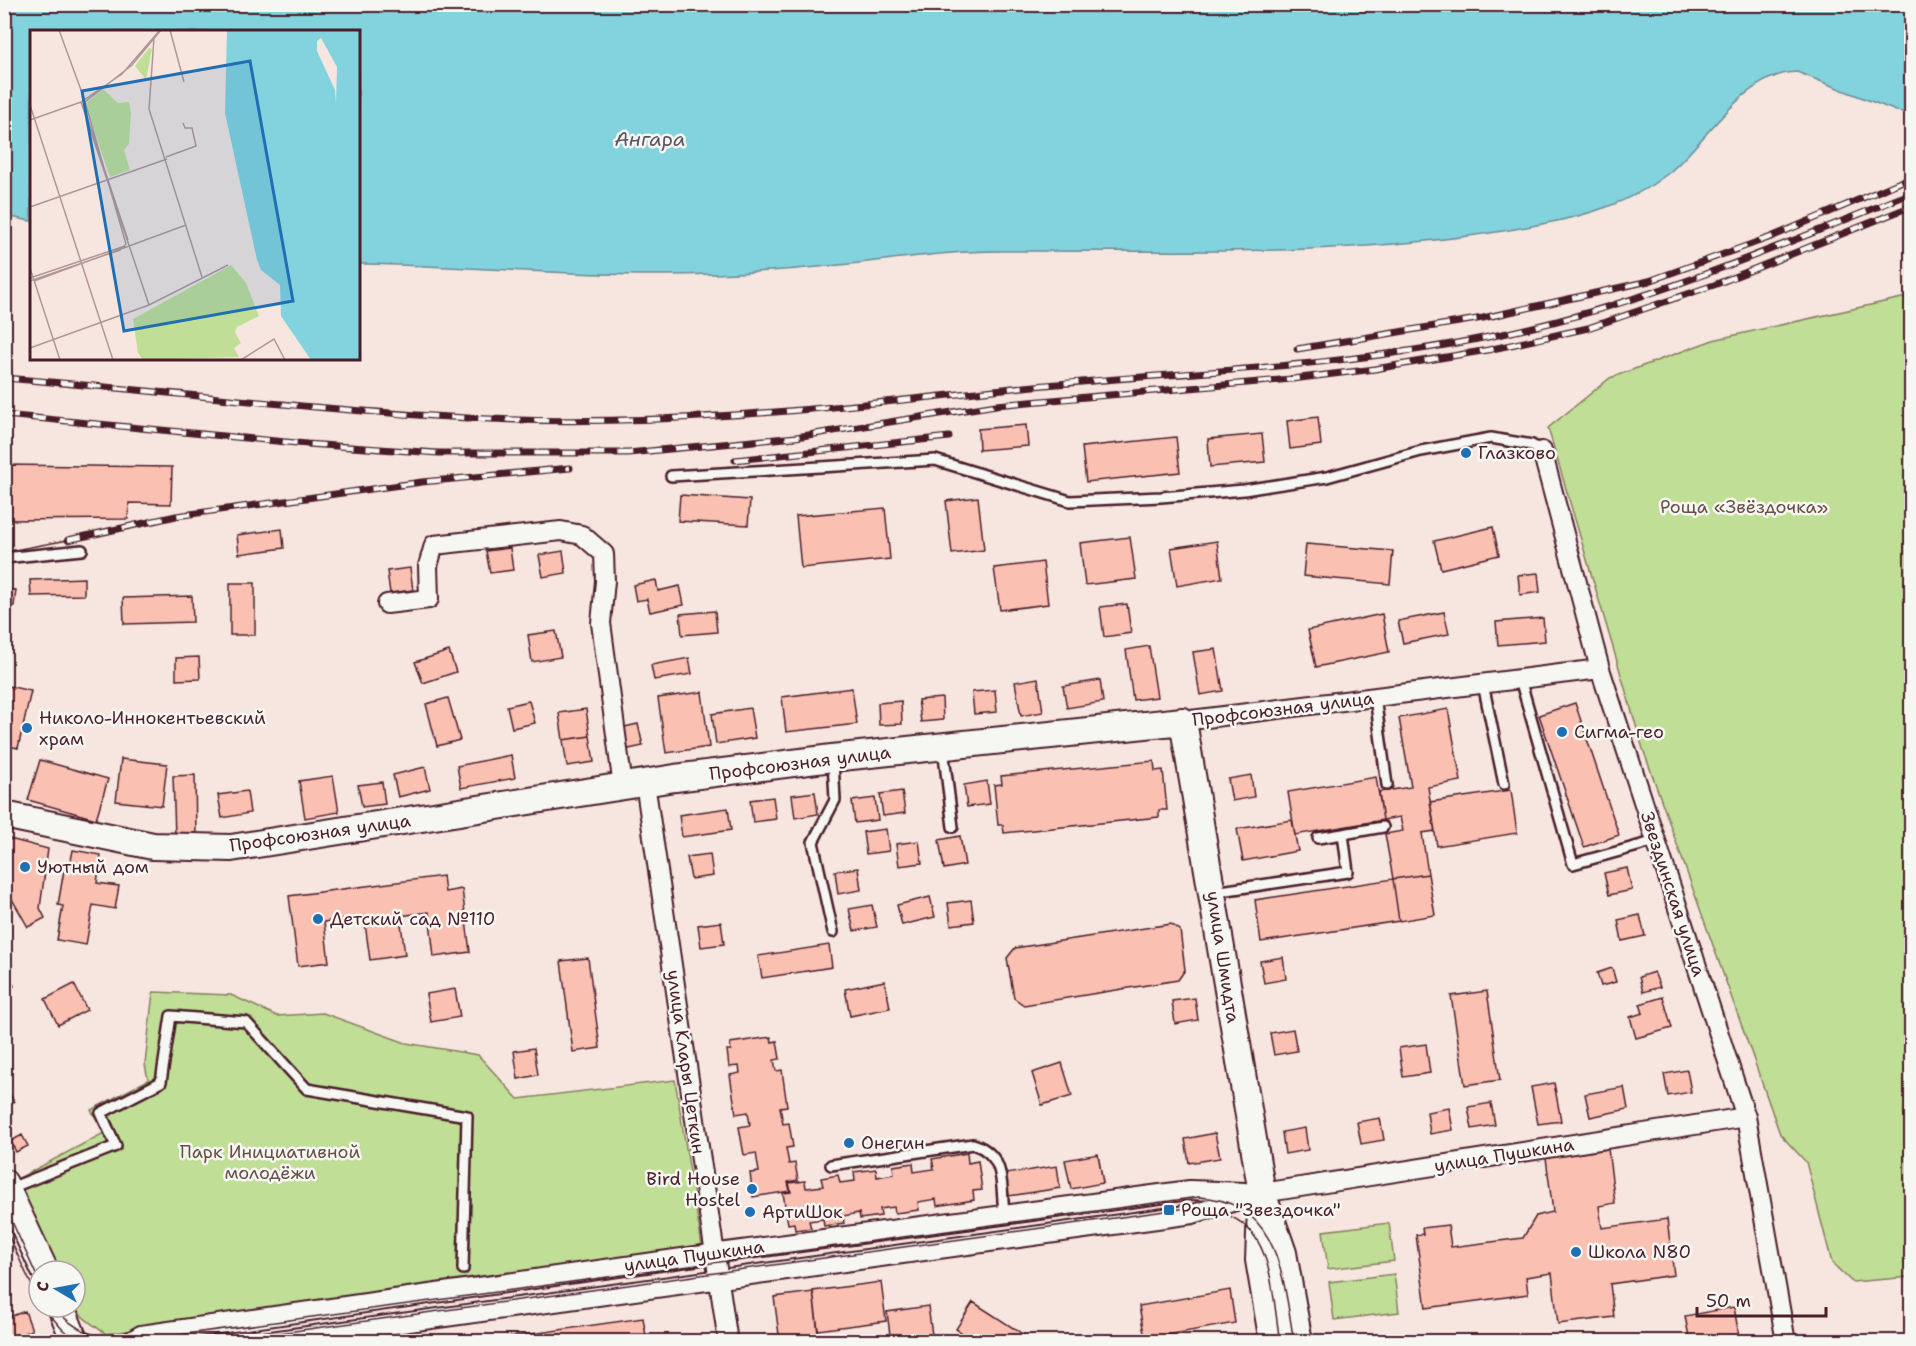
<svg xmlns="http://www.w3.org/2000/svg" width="1916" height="1346" font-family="'Shantell Sans',sans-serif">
<rect width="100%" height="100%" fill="#f7e6df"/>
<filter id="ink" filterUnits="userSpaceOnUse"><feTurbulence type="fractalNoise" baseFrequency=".0167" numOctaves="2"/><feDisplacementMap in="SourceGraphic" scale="12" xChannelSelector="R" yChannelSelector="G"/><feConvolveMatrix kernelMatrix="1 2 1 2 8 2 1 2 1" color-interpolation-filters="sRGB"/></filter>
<g filter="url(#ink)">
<path fill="#c1de96" stroke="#867e60" stroke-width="1.5" d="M1911,296v981l-59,5 -20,-19 -26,-101 -26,-28 -19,-54 -118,-331 -95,-321 62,-50 103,-38z
M153,992l78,3 46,21 46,-3 83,30 72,12 40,44 157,-19 27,166 -596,88c-36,-26 -31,-19 -31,-63h-18l-40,-92 87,-46 -13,-23 57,-30 -3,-16z
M1389,1223l5,38 -66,8 -5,-38z
M1394,1274l5,38 -65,8 -5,-38z"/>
<path fill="#83d3de" stroke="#6c8b96" stroke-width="1.5" d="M4,5h1907v108l-15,-2 -99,-39c-55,1 -92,73 -131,103 -36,28 -81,41 -124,49 -177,35 -363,26 -543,27 -57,0 -114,10 -171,15 -56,6 -115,9 -171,9 -97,0 -194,-9 -291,-11h-8v-232h-326l-1,189 -26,-5z"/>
<path fill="#fac0b2" stroke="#4a1f2b" stroke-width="1.5" d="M1318,417l3,28 -31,4 -3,-28z
M1026,425l2,21 -49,4 -1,-21z
M1262,434l3,28 -55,5 -2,-28z
M1176,437l4,35 -94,10 -4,-35z
M4,465l168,2 -1,37 -42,-1 -1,16 -124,1z
M680,495l70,5 -2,25 -70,-4z
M978,497l6,53 -32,4 -6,-53z
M885,508l5,51 -89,9 -5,-52z
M1493,527l6,28 -58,14 -7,-28z
M282,529l2,19 -45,6 -2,-19z
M1130,537l6,42 -51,6 -5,-42z
M1217,541l5,37 -45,8 -6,-38z
M1306,544l87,7 -3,33 -87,-8z
M510,548l3,22 -23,3 -4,-22z
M563,551l3,22 -23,4 -4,-22z
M1043,562l5,42 -48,6 -6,-42z
M410,568l3,22 -23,3 -3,-22z
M1538,573l2,19 -20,3 -2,-20z
M84,578v17l-53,1 -1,-16z
M656,580l2,11 22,-5 4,19 -34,7 -3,-13 -11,2 -3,-16z
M230,583h25v52h-25z
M4,589l12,1 -2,16h-10z
M192,596l1,26 -69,2 -1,-26z
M1127,604l4,29 -27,4 -4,-30z
M715,611l2,21 -35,3 -2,-21z
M1444,612l5,22 -46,9 -5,-22z
M1382,614l7,38 -73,15 -8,-37z
M1543,618l2,23 -47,4 -2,-23z
M556,631l5,26 -29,5 -4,-27z
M1149,646l8,51 -24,3 -7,-50z
M1216,649l7,42 -23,4 -7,-43z
M449,651l7,21 -33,11 -8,-21z
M199,657l1,22 -24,1v-22z
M689,658l3,16 -38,6 -3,-15z
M1038,678l5,34 -22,4 -6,-34z
M1100,680l3,22 -36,6 -4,-22z
M4,685l27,6 -13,57 -14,-3z
M852,688l5,36 -71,8 -4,-35z
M995,690l2,22 -23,2 -2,-22z
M702,692l7,55 -43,6 -8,-55z
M448,698l12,42 -23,6 -11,-42z
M942,698l1,22 -22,2 -3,-22z
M529,701l6,22 -23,5 -5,-22z
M901,701l1,23 -23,1 -1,-22z
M1575,703l44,132 -35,12 -45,-132z
M750,708l5,30 -39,6 -4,-30z
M586,709l4,27 -27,4 -4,-27z
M1448,709l13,72 -33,6 7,44 -13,2 6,41 -35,5 -8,-45 18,-3 -3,-14 -17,3 -4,-28 32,-5 -12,-69z
M638,724l5,22 -19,4 -4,-22z
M590,736l4,26 -27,4 -4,-26z
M511,755l4,23 -54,10 -4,-22z
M121,759l46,5 -5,42 -46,-5z
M40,760l68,19 -12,40 -68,-19z
M1154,761l1,10 8,-1 4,40h-8v7l-155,16 -1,-8h-5l-4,-40 8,-1 -1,-8z
M425,767l5,22 -32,8 -5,-22z
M195,775l1,61h-21l-2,-60z
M1251,775l3,22 -22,4 -4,-22z
M333,776l6,36 -34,6 -6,-37z
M1376,777l7,43 -88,15 -7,-43z
M987,781l3,23 -23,3 -3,-22z
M382,782l3,22 -23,3 -4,-22z
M1511,790l6,43 -80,13 -7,-44z
M247,791l3,22 -28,5 -4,-23z
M902,791l3,22 -22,3 -3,-22z
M815,792l3,22 -23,4 -3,-23z
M773,797l3,22 -23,3 -3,-22z
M875,798l3,22 -23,3 -3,-22z
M728,808l3,22 -49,7 -3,-22z
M1292,820l6,31 -55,10 -6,-32z
M886,829l3,22 -23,3 -3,-22z
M960,836l5,29 -21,4 -5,-29z
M6,838l42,11 -8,59 5,10 -17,9 -24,-42z
M919,841l3,22 -23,3 -3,-22z
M73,850l28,5 -4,28 22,3 -4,23 -22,-4 -7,40 -29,-5 6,-34 -5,-1 6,-35 5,1z
M710,854l3,22 -22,3 -4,-22z
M858,868l3,22 -23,4 -3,-23z
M1627,868l5,22 -23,5 -5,-22z
M1428,874l7,41 -36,6 -6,-42z
M443,876l2,16 17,-3 8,63 -36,5 -5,-45 -29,4 5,39 -35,5 -6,-44 -40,6 5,40 -31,4 -9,-70z
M1393,879l6,42 -138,21 -6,-42z
M930,897l5,20 -33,8 -5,-20z
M971,900l3,22 -23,3 -3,-22z
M872,905l5,22 -23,4 -5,-22z
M1640,915l5,21 -23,5 -4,-21z
M721,922l3,22 -23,3 -3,-22z
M1171,924l9,6 5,40 -7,10 -154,25 -10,-7 -7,-40 8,-10z
M829,945l3,22 -70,11 -4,-22z
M1283,957l3,22 -22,4 -4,-22z
M588,958l12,90 -27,4 -12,-91z
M4,967l10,19 -10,5z
M1612,968l4,14 -15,4 -4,-13z
M1654,972l6,15 -17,5 -4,-15z
M885,981l5,27 -40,8 -5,-27z
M74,984l13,26 -29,15 -13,-26z
M455,989l5,28 -29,5 -5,-28z
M1487,991l13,89 -35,5 -14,-89z
M1663,997l9,31 -36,10 -6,-21 13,-4 -3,-9z
M1195,998l3,22 -23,4 -3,-23z
M1293,1029l4,22 -23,4 -4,-22z
M771,1037l1,5 5,-1 3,18 -6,1 2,11 6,-1 5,36 -7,1 3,17 6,-1 4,24 -7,1 3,16 6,-1 3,17 -10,2 2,9 -37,6 -3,-24 9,-1 -3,-19 -12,2 -5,-28 11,-2 -2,-13 -12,2 -6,-39 10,-2 -1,-7 -10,1 -2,-17h4l-1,-7z
M1426,1044l4,29 -27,4 -4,-29z
M534,1048l4,27 -20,4 -4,-28z
M1062,1063l10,33 -30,9 -10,-32z
M1687,1070l4,22 -23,4 -4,-22z
M4,1082l10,20 -10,4z
M1554,1083l7,38 -23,3 -7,-37z
M1624,1087l4,22 -38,8 -5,-23z
M1491,1103l4,22 -23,4 -4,-22z
M1449,1108l4,22 -23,4 -3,-22z
M1380,1118l4,22 -23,4 -4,-22z
M1305,1128l3,22 -23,4 -3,-22z
M1215,1133l5,25 -31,5 -4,-24z
M22,1135l6,11 -12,6 -5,-11z
M1608,1149l7,54 -16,3 3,22 65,-9 7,56 -64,9 4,33 -56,7 -6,-51 -26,4 2,17 -102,14 -10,-73 7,-1 -1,-6 26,-3 3,22 72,-9 13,-22 17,-4 -7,-54z
M967,1153l1,10 10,-2 4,29 -9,1 1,9 -37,6 -1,-7 -18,3 1,8 -24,3 -1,-6 -14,2 1,7 -21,3 -1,-6 -16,3 1,7 -20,3 -1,-7 -14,2 2,7 -16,2 -1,-7 -6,1 -5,-31 8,-1 -2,-9 16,-2 1,7 17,-2 -2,-8 17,-3 2,8 15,-2 -1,-9 22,-3 1,8 17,-3 -1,-8 20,-3 1,9 20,-3 -2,-10z
M1098,1154l5,29 -32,6 -6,-29z
M1057,1166l3,22 -51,8 -4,-22z
M881,1282l5,39 -68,9 -5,-39z
M1230,1290l5,33 -90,16 -6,-33z
M813,1292l6,50h-39l-6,-45z
M973,1302l62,40h-59l-20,-13z
M928,1306l5,36h-42l-4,-30z
M1734,1307l6,35h-50l-5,-26z
M25,1311l7,19 -28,11v-22z
M643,1318l4,24h-173z
M1243,1336l1,6h-35z"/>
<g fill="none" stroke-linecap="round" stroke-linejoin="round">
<g stroke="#4a1f2b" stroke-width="14">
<path id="lane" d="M671,476l264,-16 135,41 91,-4 83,-7 83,-13 94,-26 70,-13 41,7 10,6
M4,558l78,-8
M1520,679l53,185 83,-23
M1483,684l21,100
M1375,697l12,88
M943,748l10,79
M833,760l2,40 -22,42 20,90
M1343,834l40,-7
M1214,892l134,-20 -5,-38 -25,4
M831,1165l142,-21c33,11 28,40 31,71
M8,1189l108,-43 -15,-33 60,-31 10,-66 75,6 61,67 160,27 -4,153"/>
</g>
<g stroke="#4a1f2b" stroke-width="22">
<path id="street" d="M1542,451l58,218 146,448 40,225
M387,604l42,-5 -1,-33 6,-21 127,-14 21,4 22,19 1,27 -4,42 22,164
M1183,721l417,-52
M645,783l83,559
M129,1342l12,-7 555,-79 494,-66 55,2
M264,1342l929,-128 69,-21 484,-76"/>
</g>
<g stroke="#4a1f2b" stroke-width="30">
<path id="secondary" d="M4,815l149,31 78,2 444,-70 157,-20 351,-37 79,472 21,60 16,89
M4,1183l41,88
M1261,1208l-2,52 14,82
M61,1307l14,35"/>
</g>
<use href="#lane" stroke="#f6f6f2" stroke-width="9"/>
<use href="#street" stroke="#f6f6f2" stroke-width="18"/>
<use href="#secondary" stroke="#f6f6f2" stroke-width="26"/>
<path stroke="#4a1f2b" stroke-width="1.5" d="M4,552l64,-12
M4,1204l35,77
M4,1226l35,75
M43,1307l20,23 18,12
M54,1307c22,28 54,35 88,33l1057,-143c81,4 84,82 95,145
M214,1342l973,-134c87,0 82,66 93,134"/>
<g stroke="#4a1f2b" stroke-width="7">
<path id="rail" d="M1297,349l186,-31 166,-37 122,-44 141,-60
M4,378c162,13 324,34 486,41 165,7 331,-9 495,-28 168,-19 337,-20 503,-54 147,-29 286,-89 424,-144
M4,415l303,29 131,9h190l168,-16 200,-32 296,-26 83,-10 113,-19 100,-22 126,-43 198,-79
M735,460l214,-23
M68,540l108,-24 246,-34 148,-14"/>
</g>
<use href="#rail" stroke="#f6f6f2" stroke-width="4.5" stroke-dasharray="14" stroke-linecap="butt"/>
</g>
</g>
<g fill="#1f6fb2" stroke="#f6f6f2" stroke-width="2">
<circle cx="1466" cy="453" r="6"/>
<circle cx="27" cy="728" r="6"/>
<circle cx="1562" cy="732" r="6"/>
<circle cx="25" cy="867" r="6"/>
<circle cx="318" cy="919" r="6"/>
<circle cx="849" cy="1143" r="6"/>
<circle cx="752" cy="1189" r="6"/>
<rect x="1163" y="1204" width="12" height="12" rx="3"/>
<circle cx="750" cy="1212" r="6"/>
<circle cx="1576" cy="1252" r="6"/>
</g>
<g text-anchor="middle" stroke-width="5" stroke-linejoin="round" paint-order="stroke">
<g font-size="18" fill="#4a1f2b" stroke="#f6f6f2" text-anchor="start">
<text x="1478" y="459">Глазково</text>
<text x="39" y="724">Николо-Иннокентьевский<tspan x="39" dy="21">храм</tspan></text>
<text x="1574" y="738">Сигма-гео</text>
<text x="37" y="873">Уютный дом</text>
<text x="330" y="925">Детский сад №110</text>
<text x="861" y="1149">Онегин</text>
<text x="740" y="1185" text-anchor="end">Bird House<tspan x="740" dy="21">Hostel</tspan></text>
<text x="1181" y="1216">Роща "Звездочка"</text>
<text x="762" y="1218">АртиШок</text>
<text x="1588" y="1258">Школа N80</text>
</g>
<g font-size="18" fill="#684f46" stroke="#f6f6f2">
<text x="1744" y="513">Роща «Звёздочка»</text>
<text x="270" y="1158">Парк Инициативной<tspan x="270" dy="21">молодёжи</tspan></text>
</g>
<g font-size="18" fill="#4a1f2b" stroke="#f6f6f2">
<text transform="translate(1283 709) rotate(-7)" y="6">Профсоюзная улица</text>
<text transform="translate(800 763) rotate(-7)" y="6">Профсоюзная улица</text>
<text transform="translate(320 833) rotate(-8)" y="6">Профсоюзная улица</text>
<text transform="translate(1673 894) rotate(72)" y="6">Звездинская улица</text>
<text transform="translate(1223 957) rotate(81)" y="6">улица Шмидта</text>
<text transform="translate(686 1062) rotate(82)" y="6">улица Клары Цеткин</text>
<text transform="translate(1504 1155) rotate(-9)" y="6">улица Пушкина</text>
<text transform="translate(694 1256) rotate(-8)" y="6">улица Пушкина</text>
</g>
<g font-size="20" font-style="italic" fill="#5b5561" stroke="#f6f6f2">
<text x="650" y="146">Ангара</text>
</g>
</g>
<g transform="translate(30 30)">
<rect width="330" height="330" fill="#f7e6df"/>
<path d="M119,18l3,1 -6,31 -11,-14zM73,59l15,14 11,-1 2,10 -2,32 -5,6 6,20 -20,7 -25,-73zM201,235l15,18 13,33 -22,11 -2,5 6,11 -7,5 5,9 -96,3 -5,-7 -5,-34z" fill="#c1de96"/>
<path d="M197,0h133v330h-49l-30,-44 -1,-31 -19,-15 -4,-10 -32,-147zM291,8l16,29 -1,36 -1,-13 -18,-39v-10z" fill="#83d3de" fill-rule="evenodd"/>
<path fill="none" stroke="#b29697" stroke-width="1.5" d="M29,0l22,60M140,0l14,52M124,8l-5,71 53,168M51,72l68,203M0,75l83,255M53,75l45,135M0,90l51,-18 41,-28 38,-44M136,127l30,-11 -4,-18h-7l-2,-5M0,177l137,-48M0,238l30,92M0,248l95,-32M0,251l90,-31 6,-6 -41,-142 47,-37 29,-35M4,251l152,-56M0,318l119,-43 79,-40M211,330l33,-21 11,21"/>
<path fill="#1f6fb2" fill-opacity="0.15" stroke="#1f6fb2" stroke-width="3" d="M220,31l43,240 -169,30 -42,-240z"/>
<rect width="330" height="330" fill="none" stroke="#4a1f2b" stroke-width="3"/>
</g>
<rect width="1916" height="1346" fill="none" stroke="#f6f6f2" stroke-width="24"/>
<rect x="12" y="12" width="1892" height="1322" fill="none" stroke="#4a1f2b" stroke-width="2" filter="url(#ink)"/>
<g transform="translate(57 1289) rotate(280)"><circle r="28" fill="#f6f6f2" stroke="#b1a0a2" stroke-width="1.5"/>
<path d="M0-4.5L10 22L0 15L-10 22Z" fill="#1f6fb2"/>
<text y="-9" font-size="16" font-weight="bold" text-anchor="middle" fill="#4a1f2b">С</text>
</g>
<path d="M1697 1307v9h129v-9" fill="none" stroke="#4a1f2b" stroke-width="3"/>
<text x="1706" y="1307" font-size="18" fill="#4a1f2b" stroke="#f6f6f2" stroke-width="4.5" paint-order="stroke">50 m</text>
</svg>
